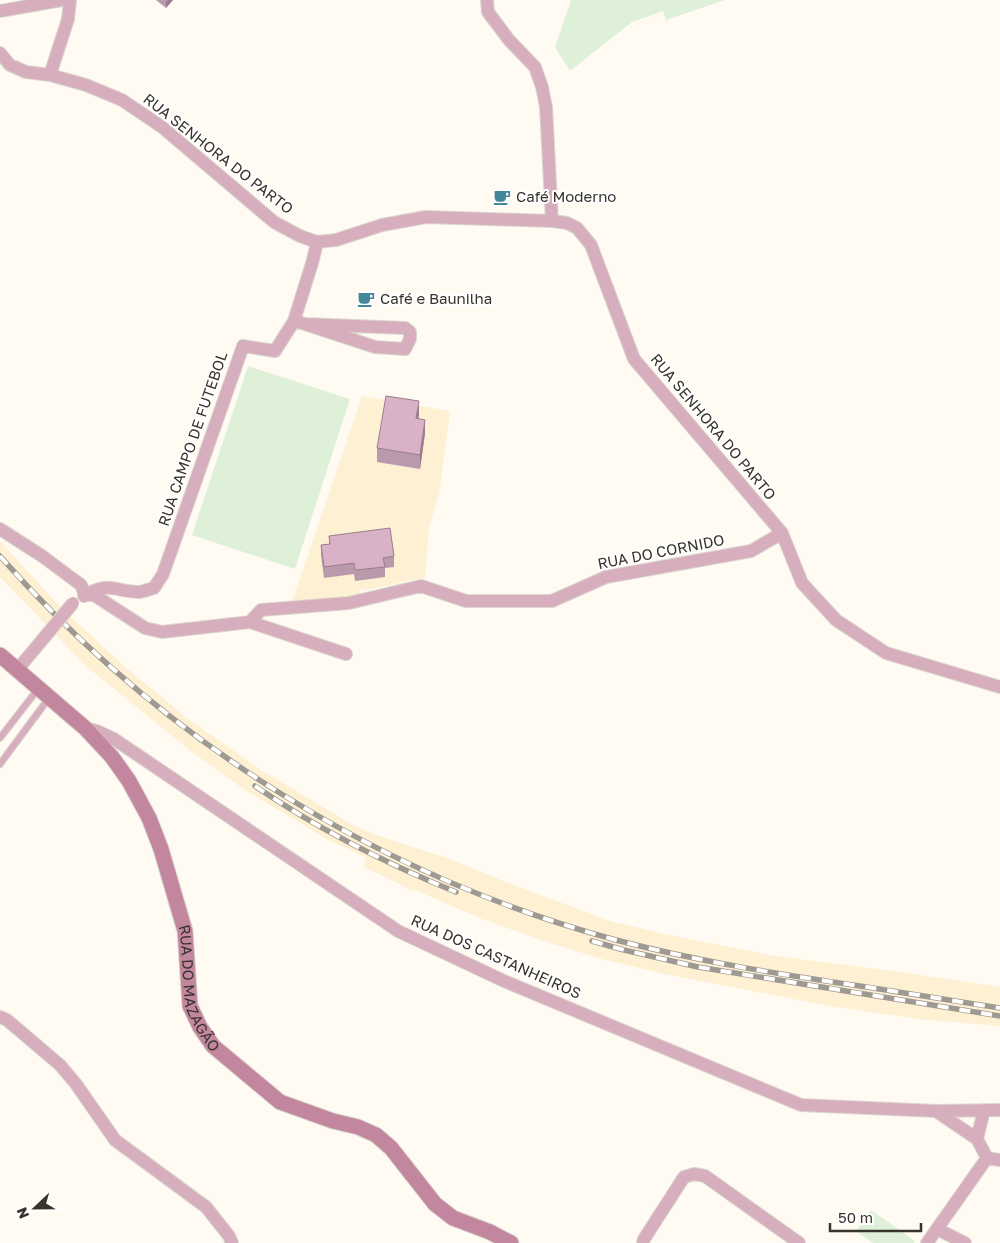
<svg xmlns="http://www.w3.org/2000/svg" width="1000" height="1243" font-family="'Golos Text',sans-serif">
<rect width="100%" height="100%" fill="#fffbf2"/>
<path fill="#fdf0d3" d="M362,396l88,15 -11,84 -10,32 -4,51 -9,1 -49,11h-7v6l-69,9z
M0,541l60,66 62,57 65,54 74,52 90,54 25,11 77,25 50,21 107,40 54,13 111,22 119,15 106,16v39l-82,-7 -88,-13 -166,-32 -62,-15 -52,-16 -68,-24 -67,-29 -2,1 -49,-24 2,-9 -39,-19 -79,-47 -55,-39 -107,-87 -86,-89z"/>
<path fill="#dff0d9" d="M571,0h154l-59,20 -3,-9 -31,11 -62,49 -15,-24z
M248,366l102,33 -55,170 -103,-34z
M871,1210l44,31 -1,2h-41l-17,-12z"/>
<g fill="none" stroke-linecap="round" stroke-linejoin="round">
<g stroke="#dbd7ce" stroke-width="8">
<path id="lane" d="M0,738l38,-49
M0,764l49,-66"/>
</g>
<g stroke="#dbd7ce" stroke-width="14">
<path id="street" d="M487,0l1,12 21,28 26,27 7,20 4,20 6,114
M0,11l62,-11
M0,53l10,12 16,7 24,3 36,10 36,15 40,27 112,95 26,14 17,6 19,-2 46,-15 44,-8 126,4 15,2 10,5 14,17 43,114 148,174 20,50 34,37 50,33 114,34
M50,75l18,-56 2,-19
M294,321l11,3 100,4 5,4v7l-5,10 -30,-2 -70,-23
M0,529l42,27 39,29 4,10
M85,595h9l51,33 17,4 88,-10 11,-12 88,-7 72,-17 45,15h86l54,-24 145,-26 31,-18
M84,596c25,-15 30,-5 54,-4 5,0 11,-3 16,-4l9,-14 80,-228 32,5 19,-30 19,-61 4,-18
M250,622l96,32
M17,670l26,-31
M85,728l12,3 17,8 284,192 106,50 297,124 135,6 64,-1
M0,1017l7,3 53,45 16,19 39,56 91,67 23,29 3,7
M936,1111l41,28 10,19 13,2
M977,1139l7,-29
M937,1229l28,14
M643,1243l1,-4 40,-62 10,-3 11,2 94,67
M927,1243l60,-85"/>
</g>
<g stroke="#dbd7ce" stroke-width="17">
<g id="secondary">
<path id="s1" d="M0,655l85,73 27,29 17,24 20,37 12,31 24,82 5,75 10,21 13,19 67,56 53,19 25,6 18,8 15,13 44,56 18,14 37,14 21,11"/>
</g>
</g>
<use href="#lane" stroke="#d7aebd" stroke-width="6"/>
<use href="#street" stroke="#d7aebd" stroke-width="12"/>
<use href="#secondary" stroke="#c2879f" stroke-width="15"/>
<g stroke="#9e9a92" stroke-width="5.5">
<path id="rail" d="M0,556c162,184 379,320 616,384 80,21 162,34 244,46 47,7 93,15 140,22
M255,786c63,43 130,77 201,106
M592,941l32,9 74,17 302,49"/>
</g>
<use href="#rail" stroke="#fff" stroke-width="4" stroke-dasharray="11" stroke-linecap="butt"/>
<g stroke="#dbd7ce" stroke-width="14" stroke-linecap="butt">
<path id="street-bridge" d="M43,639l30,-36"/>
</g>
<use href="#street-bridge" stroke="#d7aebd" stroke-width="12"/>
</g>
<path fill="#bb99ac" d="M156,0h17l-7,8z
M419,415l-1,3 7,15 -5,36 -43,-7v-14z
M329,536l65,20v11l-9,1v9l-30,4 -1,-7 -30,4 -3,-23v-10l8,-1z"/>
<path fill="#997d8c" d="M168,0h5l-7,8v-6z
M419,401v14l-3,17v-14z
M425,420v13l-5,36v-14z"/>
<path fill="#dab2c8" stroke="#997d8c" d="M386,396l33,5 -3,17 9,2 -5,35 -43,-7z
M390,528l4,28 -11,2 2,9 -30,3 -1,-7 -30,4 -3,-22 9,-1 -1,-8z"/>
<defs>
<g id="cafe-bare" transform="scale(1.35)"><path d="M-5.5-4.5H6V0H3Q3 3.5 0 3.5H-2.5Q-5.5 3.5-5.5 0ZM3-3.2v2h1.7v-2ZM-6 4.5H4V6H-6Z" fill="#458698" stroke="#fff" stroke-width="2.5" paint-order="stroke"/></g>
</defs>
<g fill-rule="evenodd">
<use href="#cafe-bare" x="502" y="197"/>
<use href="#cafe-bare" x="366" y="299"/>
</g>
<g text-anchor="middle" stroke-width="4" stroke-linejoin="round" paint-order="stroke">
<g font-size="15" fill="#38342c" stroke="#fff">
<text transform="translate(218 154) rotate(38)" y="5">RUA SENHORA DO PARTO</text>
<text transform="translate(713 427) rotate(50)" y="5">RUA SENHORA DO PARTO</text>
<text transform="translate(193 439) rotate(-71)" y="5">RUA CAMPO DE FUTEBOL</text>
<text transform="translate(661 552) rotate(-11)" y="5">RUA DO CORNIDO</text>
<text transform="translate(496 957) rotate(24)" y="5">RUA DOS CASTANHEIROS</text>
<text dy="5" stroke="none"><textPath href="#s1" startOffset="402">RUA DO MAZAGÃO</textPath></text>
</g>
<g font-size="15" fill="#38342c" stroke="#fff" text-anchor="start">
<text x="516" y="202">Café Moderno</text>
<text x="380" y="304">Café e Baunilha</text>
</g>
</g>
<g transform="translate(35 1208) rotate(248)" stroke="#ffffff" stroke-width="4" paint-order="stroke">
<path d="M0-4L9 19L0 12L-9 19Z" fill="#38342c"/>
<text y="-8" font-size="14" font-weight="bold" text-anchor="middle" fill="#38342c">N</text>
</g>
<path d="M830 1223v8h91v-8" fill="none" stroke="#38342c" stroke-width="2.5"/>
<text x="838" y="1223" font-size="15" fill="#38342c" stroke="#ffffff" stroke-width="4" paint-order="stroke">50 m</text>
</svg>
